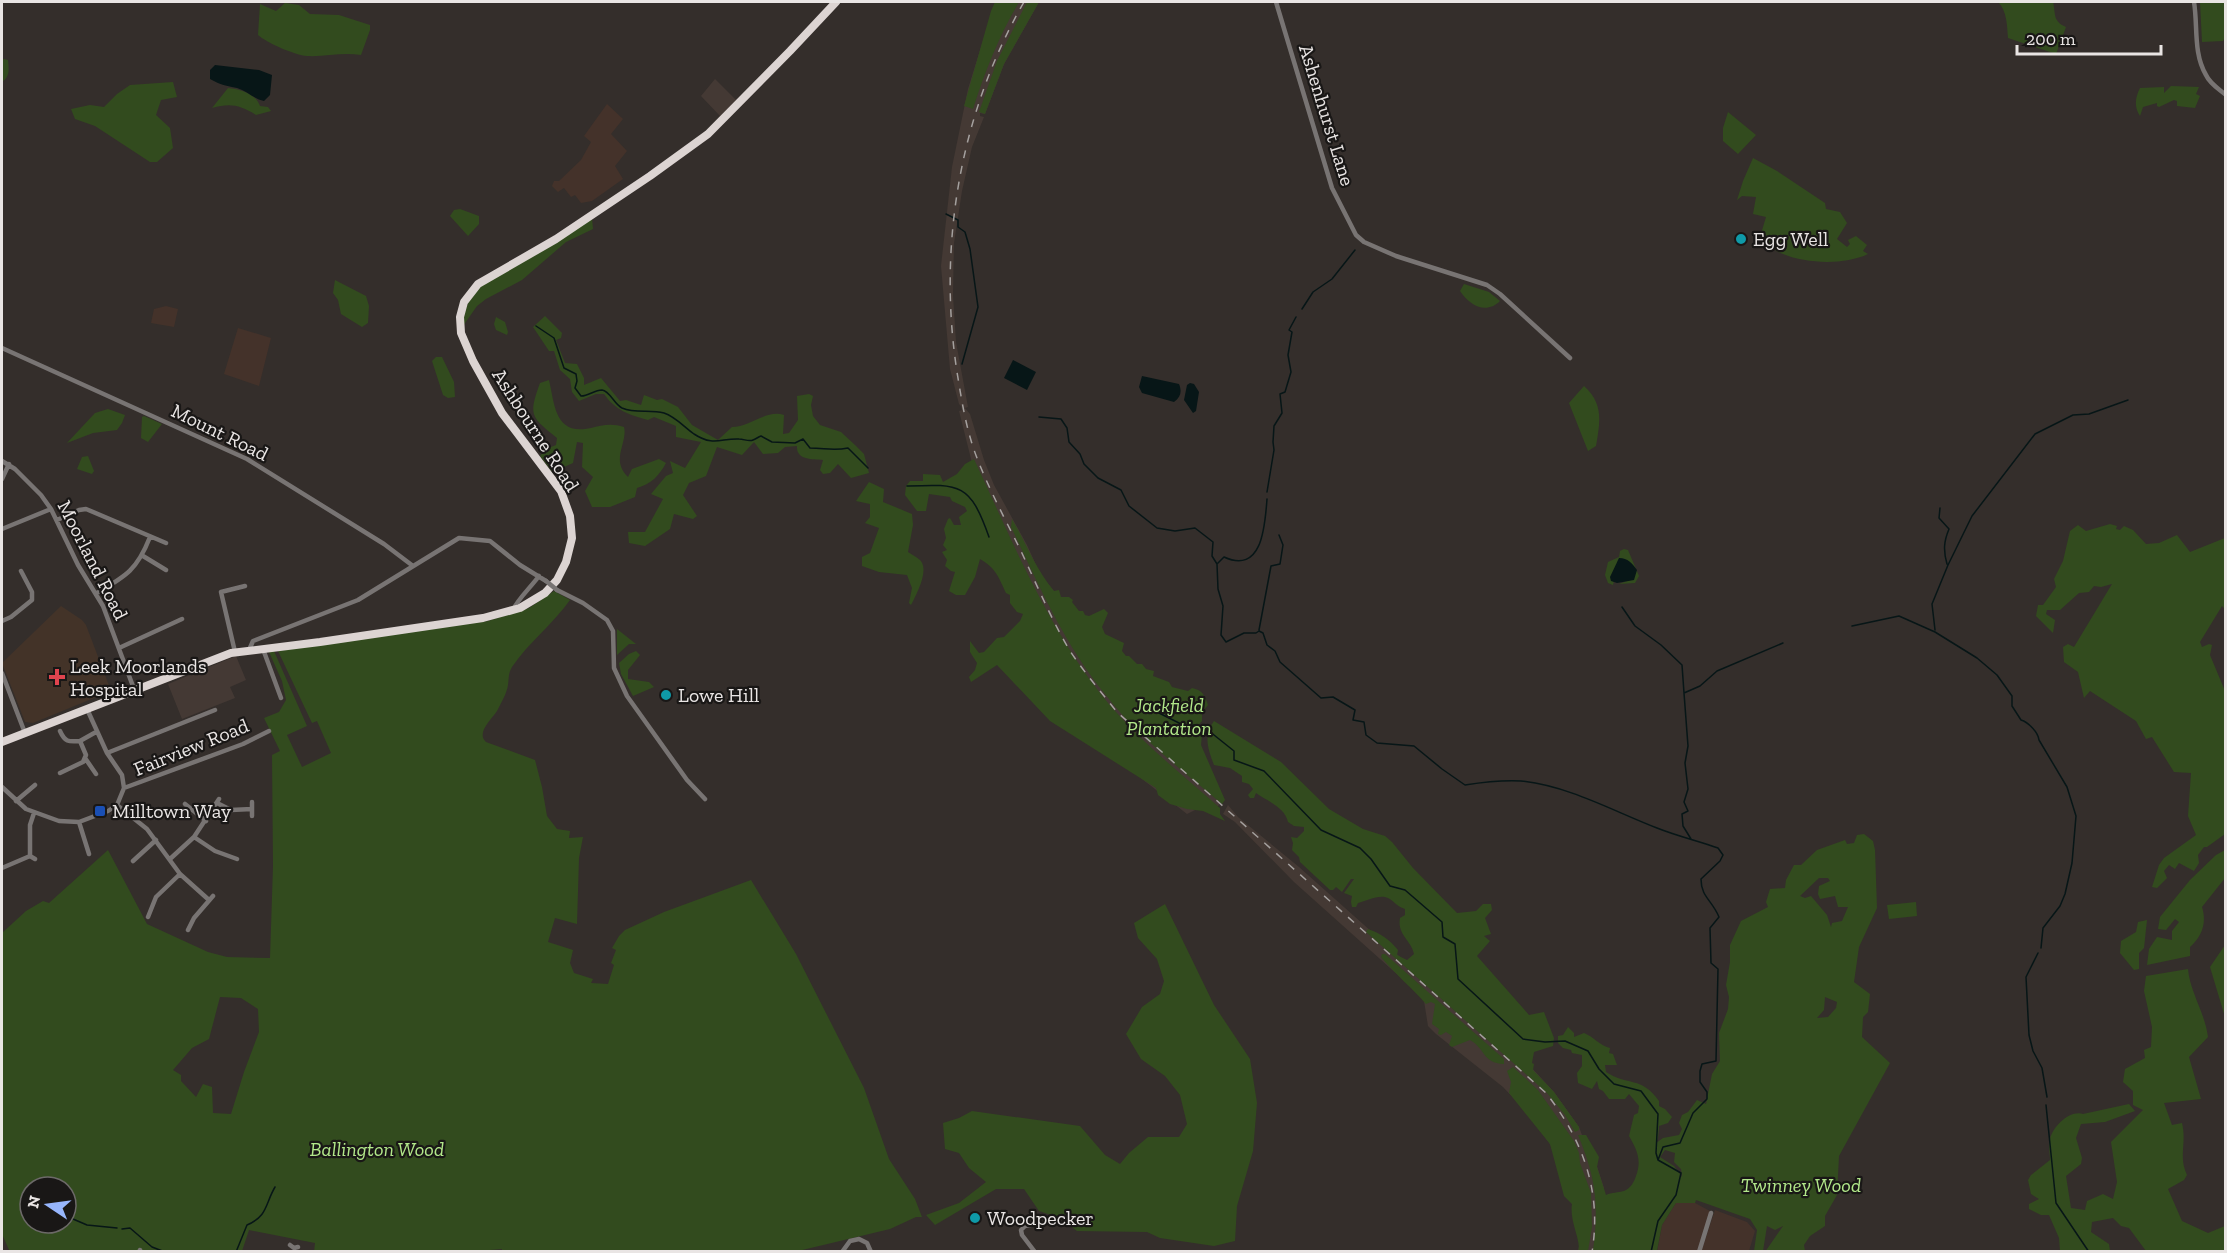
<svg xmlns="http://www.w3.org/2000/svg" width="2227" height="1253" font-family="'Zilla Slab',serif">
<rect width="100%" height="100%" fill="#342e2b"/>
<path fill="#443934" d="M995,2h44l-35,62 -19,50 -5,-1v3l4,1 -12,30 -10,44 -8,52 -1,52 3,47 12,65 -3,1 5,6 14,46 10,25 33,60 13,29 182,224 -6,13 -19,-2 -10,5 -59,-46 -29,-34 -127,-271 -13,-52 3,-1 -1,-4 -2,-2 -9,-35 -9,-103 11,-99 16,-78z
M715,79l21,21 -16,16 -19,-20z
M236,656l10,24 -16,7 5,11 -53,21 -14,-35z
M1228,805l10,12 61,50 128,114 102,84 25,27 25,35 3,8h4l4,10 14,43 6,63h-32l4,-19 -32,-88 -27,-36 -20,-21 -67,-53 -8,-8 -4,-25 -6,-8 -124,-111 -59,-60 -12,-8z"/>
<path fill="#44322a" d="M607,104l16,15 -12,15 16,17 -12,15 8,13 -31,22 -11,2 -6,-8 -4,2 -7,-9 -6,4 -6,-6 2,-5h5l22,-21 10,-18 -7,-6z
M166,306l12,3 -4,18 -23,-4 3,-14z
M238,328l33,10 -12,48 -35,-12z
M1676,1203h19l15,8 -12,40 -41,1 5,-27z
M1715,1210l32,12 8,9 -6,20 -48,1z"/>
<path fill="#433328" d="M61,606l21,14 4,5 25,66 -78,32 -8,-1 -23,-59z"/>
<path fill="#324b1e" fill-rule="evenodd" d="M995,2h24c-20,34 -34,69 -46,107l-9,-3 27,-95z
M1027,2h12l-35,62 -19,50 -6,-2 18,-51z
M1998,2h55c3,11 -1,19 13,25l-10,27 -48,-16c-1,-13 -1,-27 -10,-36z
M2200,2h25v35l-2,4 -21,1z
M285,3l14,2 11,9 29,1 31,10v5l-9,25c-19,-3 -36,2 -54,1 -12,-1 -40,-13 -49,-21l2,-31 16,7z
M4,59l4,1c1,9 2,17 -6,22v-22z
M173,82l4,15 -16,3 -5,15 14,13 3,20 -16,14h-7l-55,-36 -20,-7 -4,-10 19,-4 14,2 13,-13 13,-9z
M2171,86l28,1 -3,7 4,2 -5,12 -18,-2v-5l-3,-1 -15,7 -2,-1v-3l-14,4 -3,9c-6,-9 -5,-18 0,-28l24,-1v6z
M228,88c12,1 28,6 32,18l8,1 3,4 -15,4c-16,-10 -26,-12 -44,-7z
M1728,112l28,23 -18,19 -15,-13v-13z
M1753,158l24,13 48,32 1,6 14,3 7,11 -10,16 10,8 3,-3 -2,-4 8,-4 11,9 -4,6 5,3c-23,11 -61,10 -85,0 -9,-3 -16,-10 -23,-17l6,-20 -13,-3 3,-17 -14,-1 -5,4 6,-19z
M460,209l19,7v8l-11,12 -18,-20 4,-6z
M592,218l1,11 -27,13 -44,38 -36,19 -9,7 -14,20c1,-19 7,-31 21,-42z
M335,280l31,16 3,10 -1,17 -6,4 -21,-13 -3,-14 -5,-7z
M1464,284l25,8 11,9c-14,14 -31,4 -40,-10z
M545,316l17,17 -1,5 -5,2 9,23 12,1 7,14v7l17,-7 19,23 6,-1 15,5 3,-10 13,5 5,-1 16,8 14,18 26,15 14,-13c18,0 35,-18 52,-12l-1,19 6,-1 9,-13 -1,-24 12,-2 4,2 -2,9 2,11 7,9 21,7 14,13 9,9 5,19 -18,5 -13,-14 -8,9 -7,1 -3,-4 3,-10c-11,-1 -27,0 -26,-14l-12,1 -7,6 -15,1 -9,-12 -12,13 -25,-8 -11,29 -17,7 -6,12 14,21 -4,3 -19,-5 -4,15 -25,17 -16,-3 -1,-11h17l18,-33 -12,-5 15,-18 7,-3 -3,-12 15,7 16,-26 -25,-5v-11l-22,-9 -6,3c-19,-5 -33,-10 -44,-26h-8l-17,7 -7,-9 -2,-13 -10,-9 -6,-19h-5l-16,-24z
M496,317l9,5 3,10 -1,3 -11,-5 -2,-6z
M436,357h6l12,25 1,15 -7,1 -5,-3 -11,-34z
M549,380c6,26 6,56 42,48 11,-3 21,-5 33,-1 4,16 -14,33 4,50l4,-8 27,-10 7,4c-7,13 -15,21 -29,25l-2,9 -25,10h-18l-7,-16 8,-14 -11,-10 1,-24 -6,-1 -4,21 -9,4 -7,-3 -3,10 -14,-18 6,-7 10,-4 1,-7c-26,-21 -29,-22 -17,-55z
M1584,386c20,18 16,36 12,60l-8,5 -19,-48z
M108,409l17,6 -3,8 -5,7 -24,3 -26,10 28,-30z
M144,416l18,8 -14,18 -7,-4 1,-21z
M88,456l6,15 -2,3 -15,-5 5,-12z
M974,459c40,86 79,182 142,253 31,35 69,65 104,96v6l5,7 -22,-10 -16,-2 -17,-5 -12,-9 -2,-7 -106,-67 -53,-56 -26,17 -2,-5 6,-7 2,-7 -7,-11v-11l9,12 5,-1 13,-14 7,-1 16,-16 3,-7 -6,-2 -7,-9v-8l-4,-2c-7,-15 -10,-25 -26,-34l-5,18 -10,18h-9l-7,-4 6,-19 -4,-1 -6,-5 2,-6 -5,-8 5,-2 -4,-5 3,-7 -2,-9 4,-10 2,-1 4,7h7l-2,-8 8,-6 -2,-4 -13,-6 -2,-4 -21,-3 -3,17h-9l-12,-16 1,-9 4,-5h13v-7l17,1 3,7 14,-8 8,-10z
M869,482l15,7 -1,13 29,12 1,11 -5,27c4,3 9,5 12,8 10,10 -4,35 -9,45l-2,-2 3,-15 -5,-13 -28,-3 -17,-6v-9l8,-4 9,-25 -14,-5 5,-6v-13l-14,-3z
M1012,519c14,24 24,51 42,72l5,-1 2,7h8l4,3 -1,2 7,9h4l2,4 4,1 15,-7 4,4 -6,14 3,7 19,9 -2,8 4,5h3l8,8h5l4,5 8,2 -1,5 16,6 3,5 16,4 4,-3c10,2 13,7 16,17l-6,7v9l-6,7 6,7 -1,10 24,55 -3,4c-40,-34 -85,-68 -117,-110 -41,-50 -66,-109 -94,-167z
M2110,524l7,2 -1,3 4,1 4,-4 9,4 13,14 13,-1 18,-8 13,17 35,-14v71l-3,-3 -22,36 2,5 7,-3 3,1 -2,10 15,36v143l-18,13h-3l-6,8 1,8 -5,8 -15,-8 -4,6 -6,-4 -5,6 3,7 -10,10 -5,-1 7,-22 5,-7 32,-23 -8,-19 3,-43 -17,-1 -22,-35 -6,2 -10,-18 -46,-30 -6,7 -6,-26 -14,-10 -1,-15 5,-3 6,3 38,-63 -11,3 -7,-1 -5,6 -10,1 -19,17h-13l-1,4 9,6 -2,13 -17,-17 2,-11h5l13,-18 -2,-8 9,-18 7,-30 8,-6 8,6z
M1624,549l4,1 11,26 -4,7 -16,1 11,-4 -12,-20 -5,25 -5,-2 -3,-8 3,-13 11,-5 1,-6z
M554,591l16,9c-17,24 -41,42 -58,67 -4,7 -3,11 -4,18 -1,8 -7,18 -11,26 -6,9 -21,22 -11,31l49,18 7,27 5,29 10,13 13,2 -1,7 14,-1 -4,21 -2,66 -22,-6 -7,24 25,8 -3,13 4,10 19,6 -2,4 17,1 6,-19 -3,-2 5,-13 -4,-2 7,-12 6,-6 39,-18 87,-32 45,74 68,134 25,71 26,40 7,18h-6l-26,12 -96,23h-292v-3l-36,3h-152l1,-9 -66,-13 -7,21 -232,1 -8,-18v-301l24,-22 17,-10 6,2 59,-53 39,74 61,28 19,5 43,1 3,-92 -1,-111 8,-4 -16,-33 15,-6 7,-12 -4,-19 -13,-29 5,-1 33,75 -20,9 15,32 29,-14 -14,-32 -5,2 -34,-72 210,-30 41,-13zM220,997l21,1 17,11 1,23 -15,40 -13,42 -18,-1 -1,-26 -9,-3 -7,13 -15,-16v-6l-8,-5 19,-22 17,-9zM30,1187h36v36h-36z
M617,629l19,15h-7l-12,11z
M636,651l4,4 -12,15v9l21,3 5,5 -21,9 -12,-22 -2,-11 10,-9z
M1214,721l67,41 48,47 34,20 22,7 7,6 21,26 44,45 19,-2 7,-7h8l1,6 -7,8 6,16 -7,2 6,5 -13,15 52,59 15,-3 10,26 -1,8 -19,6 -2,11 2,1 -1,6 21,22 25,35v3l-4,2 -10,-17 -18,-22 -181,-161 2,-3c12,4 22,11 30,21l-1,5 10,5 7,-6c-3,-14 -17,-19 -14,-36l5,-3v-6c-9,-3 -11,-8 -17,-11 -9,-4 -21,3 -30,5l-2,4h-4l-1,-5 1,-6 -8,-3 10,-14h-3l-9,13 -6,-5 -3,3h-3l-30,-28 -1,-5 -7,-7 1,-7 -2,-6 6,1 7,-7v-4l-10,-1 -6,-4c-3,-15 -21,-21 -32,-29l-2,5h-4l-2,-3 5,-6 -4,-5 -7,-2v-6l-12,-8 -16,-3c-6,-16 -11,-29 0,-44z
M1864,834l9,7 2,9 2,58 -18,39 -5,35 16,12 -2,18 -5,5 -1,20 28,26 -51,93 -2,39 -12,21v10l-15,10 -6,9 1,6 -40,1 18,-26 -8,4 -8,-4 -4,25h-9l3,-21 -7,-11 -54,-19 -1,3h-19l-14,22 -5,26h-64c6,-46 3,-73 -15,-116h8l13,22 -2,10 9,28c6,-3 12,-2 18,-4 7,-3 10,-9 12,-15 6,-16 1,-26 -7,-40l5,-21 4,-2 1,-7 -10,-12 -4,5h-16l-6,-8 -4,-2 -2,-8 -5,8 -14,-6 -1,-10 5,-7v-11l-10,-2 -1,-3 -8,-2 -5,-5v-7l5,-1 5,-8 6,6v4l10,-4c10,4 15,12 26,15l-1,5 4,1 4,11h-12l1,7c21,14 36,4 53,29v5l6,3 7,8 -4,6 -9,3 -1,12 -2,5 7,-5 16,-3 3,-6 -3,-6 3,-8 6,-3 9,-12 9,4 6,-30 8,-13 -1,-28 9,-24 1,-12 -3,-12 4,-23v-17l11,-24 27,-14 -2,-5 4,-13 15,-1 1,-8 8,-15h7l16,-15 28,-10 2,4 7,-1 3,-8zM1819,878h9l2,3 -11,5 -1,8 2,5 15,-3 3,11h10l-6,14 -10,2 -1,4 -4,-12 -16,-19 -6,2 -5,-2zM1825,997l12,5 -1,6 -8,9 -11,1 7,-8zM1665,1150l10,3 -1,9 7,7 1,8 -8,-11 -14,-9z
M2225,850v28l-23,29c5,16 0,29 -12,40v9l-43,9 2,-16 8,-12 15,3v-9l7,-9 -4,-3 -9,11 -8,-1 2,-12 30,-37 26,-25z
M1916,902l1,14 -28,3 -2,-14z
M1165,904l49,101 36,54 7,44 -4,48 -16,55 -2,35 -21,5 -54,-8 -13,-6 -70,-1 -17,-13 -21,-7 -15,-22h-28l-61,36 -9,-10 33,-12 27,-21 -17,-14 -10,-15 -14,-4 -2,-26 16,-5 13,-7 108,15 25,29 15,9 9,-11 19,-16h31l8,-13 -7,-29 -15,-19 -24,-17 -15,-25 16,-27 18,-13 4,-13 -7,-22 -19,-21 -4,-15z
M2147,920l-3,28 -5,5v16l-5,1 -14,-17 1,-12 15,-9 2,-10z
M2225,945v72l-15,-50z
M1382,954h3l119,105v5c-22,-1 -18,-15 -34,-24l-18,7 -3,-2 3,-9 -6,-4 -5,3 -3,-1 1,-5 -7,-5 3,-20 -4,-2 -5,2c-14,-16 -31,-30 -45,-47z
M2188,969c2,23 17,44 20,68l-19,20 12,42 -37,4 8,22 10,-2c5,21 -4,33 5,52l-3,5 -16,9 14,32 26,12 17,-7v25h-79l-17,-23 -8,-2 -8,-8 -21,4 -1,10 18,12 1,7h-50l-1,-13 -10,-23h-8l-12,-6v-5l10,-5 -8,-5 -3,-14 3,-5 19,-15c0,-7 -2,-15 0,-21 3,-13 20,-29 33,-25l46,-10 6,7 -30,11 -24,2 -5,14 6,20 -1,6 -15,12 5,32 14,2 2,-9 16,-7 10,5 4,-17 -6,-40 32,-32 -10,-5v-14l-10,-9 2,-13 20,-11 -1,-8 7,-3 1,-20 -8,-36 2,-15z
M1513,1067l25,23 36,51 5,12 1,10 11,30 1,34 -4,24h-10c4,-9 -9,-30 -6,-47l-8,-8 -14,-52 -41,-51 2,-11 -4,-11z"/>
<path fill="#071617" d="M215,65l44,5 13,5 -2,20 -6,6c-10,-2 -17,-10 -27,-13 -11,-2 -16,-3 -27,-9v-9z
M1013,360l23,12 -9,18 -23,-12z
M1142,376l37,8c3,7 2,13 -5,18l-32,-9 -3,-6z
M1190,383l4,1 5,8 -3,19 -3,2 -9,-13 3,-15z
M1619,558c9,0 13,5 18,12l-3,10 -17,3 -6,-2 -1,-4z"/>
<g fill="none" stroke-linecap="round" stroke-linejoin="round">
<path stroke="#071617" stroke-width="1.5" d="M946,214l12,6v7l7,5 5,17 8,58 -16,57
M1302,309l11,-17 19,-13 23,-29
M536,326l18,12 10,30 12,6 1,7 -2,7 6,8c8,0 13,-6 21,-6 8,1 12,14 20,18 14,6 28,1 42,5 12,4 20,14 30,21 20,13 27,4 45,5 5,0 10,3 14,1 3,-1 5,-3 8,-4l11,6 23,1 8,-4 7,9c15,0 23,3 38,0l20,20
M1039,417l22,2 6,9 2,14 11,12 4,10 14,14 23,12 8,16 28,22 18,3 20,-3 18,14 -1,14 5,8 1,25 5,17 -2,29 5,7 18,-9h12l3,-2 4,2 4,12 8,6 5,11 41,36 12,-1 22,13 -2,10 11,2 2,13 11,8 37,3 28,23 23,16c19,-3 37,-5 56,-4 48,5 92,30 136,47 20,8 41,13 61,20l5,7 -3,6 -19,18c0,18 11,21 18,38l-9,11 1,35 7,6 -2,92 -14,3 -2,7v11l7,10v7l-14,14 -13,30 -17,4 -5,13
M907,486c53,-2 63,-3 82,51
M1267,492l7,-42 -1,-8 1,-16 8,-13 -2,-19 5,-2 6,-20 -3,-17 4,-23 -3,-2 7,-13
M1940,508l-1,10 10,11c-5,12 -6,21 -2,35
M1218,563l6,-6c39,18 41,-33 43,-58
M1622,607l13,19 26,19 21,20 2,28
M1852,626l47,-10 36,16 42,26 20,17 15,21v10l9,14c7,2 17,12 18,20l28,47 9,29 -4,47 -7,31 -5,12 -17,22 -2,20
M1259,630l12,-64 9,-2 3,-19 -4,-10
M1935,630l-3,-26 16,-39 24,-49 63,-82 38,-19 16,-1 39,-14
M1155,711l30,15 10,-1 7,3
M1209,731l25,20v9l30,11 57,59 39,18 11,11 19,27 15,4 37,32 1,15 12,7 3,35 65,60 22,3 20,-1 23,10 11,18 15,15 27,7 17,23 -2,39 2,7 23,13 -5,22 -18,26 -7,31
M1691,839l-8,-13 -1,-12 6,-3 -4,-9 4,-13 -3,-26 3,-17 -4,-53 16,-7 17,-15 66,-28
M2038,953l-12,24 3,58 4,16 9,17 5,29
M2046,1105l10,98 33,49
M66,1216l21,9 30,3
M122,1229l8,-1 22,19 13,5
M236,1252l11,-27c21,-9 18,-21 28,-38"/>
<path stroke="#787473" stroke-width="4.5" d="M1276,2l56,186 24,47 8,7 32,14 91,29 13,9 70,64
M2194,2c4,24 -1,51 12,73 4,9 13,14 20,20
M2,348l245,111 137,85 29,22
M2,461l13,8 26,26 10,14 27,56 25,41 31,83
M2,479l7,-15
M57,520l22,-10 7,-1 80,34
M2,529l49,-20
M143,556l23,14
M557,590l26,13 24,17 6,11 1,37 13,28 60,84 18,19
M97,593c29,-17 40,-23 53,-56
M513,610c4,-10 18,-23 26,-34
M2,621l9,-4 21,-17v-8l-11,-21
M119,648l63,-29
M263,649l18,49
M249,650l4,-9 105,-41 101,-62 31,3 30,24 26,16
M235,652l-14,-60 24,-6
M2,673l23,60
M60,731c5,11 8,11 20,10
M107,753l108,-43
M85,758l11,16
M60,773l23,-11 3,-7 -6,-14 16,-9
M2,787l24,22 33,12 20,1 29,-11 9,-6 7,-17 -2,-13 -15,-22 -20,-44
M124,788l119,-44 26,-13
M16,801l19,-16
M252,802v14
M217,803l14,7 21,-1
M185,804l21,17
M117,805l30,24 33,45 29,26
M79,822l10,32
M194,837l21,14 22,8
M30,856v-31l4,-12
M170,859l24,-22 25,-38
M133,861l23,-21
M2,868l28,-12 5,3
M148,917l8,-20 24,-23
M188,930l6,-12 19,-22
M290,1245l4,3 4,-1
M139,1252l1,-2
M842,1252l8,-11 9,-2 8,4 4,9
M1035,1252l-13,-17 -1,-5 4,-4 10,-2
M1699,1252l12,-39"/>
<path stroke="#dcd4d2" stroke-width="8" d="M2,742l229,-89 89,-11 163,-24 37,-10 25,-15 12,-13 9,-18 6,-24 -2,-22 -9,-25 -59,-78 -29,-52 -12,-28 -1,-16 4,-15 14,-18 78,-45 94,-63 58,-42 82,-83 46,-49"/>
<path stroke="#a5a19f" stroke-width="1.5" stroke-dasharray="8 8" stroke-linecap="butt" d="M1024,2c-66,114 -88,252 -65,382 4,25 9,51 18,74 12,31 28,61 43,91 16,34 31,70 50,102 14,21 31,41 47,61l429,381c37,47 56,99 46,159"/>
<path stroke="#787473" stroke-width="4.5" d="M546,581l11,9"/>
</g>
<g fill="#0f9aa8" stroke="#191716" stroke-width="2">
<circle cx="1741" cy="239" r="6"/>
<circle cx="666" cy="695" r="6"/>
<circle cx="975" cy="1218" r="6"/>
</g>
<path fill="#e0444e" stroke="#191716" stroke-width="2" d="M54 668h6v6h6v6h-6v6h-6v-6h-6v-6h6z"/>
<rect fill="#1a4fb4" stroke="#191716" stroke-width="2" x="94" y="805" width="12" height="12" rx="3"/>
<g text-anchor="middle" stroke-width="4.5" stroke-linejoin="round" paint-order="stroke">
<g font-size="20" fill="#e9e5e4" stroke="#191716">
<text transform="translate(1327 115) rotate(73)" y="7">Ashenhurst Lane</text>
<text transform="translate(536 430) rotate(57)" y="7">Ashbourne Road</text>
<text transform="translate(220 432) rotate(26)" y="7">Mount Road</text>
<text transform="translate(93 560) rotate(63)" y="7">Moorland Road</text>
<text transform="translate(191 747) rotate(-22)" y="7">Fairview Road</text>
</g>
<g font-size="20" fill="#e9e5e4" stroke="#191716" text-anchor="start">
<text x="1753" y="246">Egg Well</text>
<text x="70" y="673">Leek Moorlands<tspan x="70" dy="23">Hospital</tspan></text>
<text x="678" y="702">Lowe Hill</text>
<text x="112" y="818">Milltown Way</text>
<text x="987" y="1225">Woodpecker</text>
</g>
<g font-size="20" font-style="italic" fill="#b2e88a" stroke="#191716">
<text x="1169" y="712">Jackfield<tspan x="1169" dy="23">Plantation</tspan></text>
<text x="377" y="1156">Ballington Wood</text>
<text x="1801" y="1192">Twinney Wood</text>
</g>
</g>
<rect width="2227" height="1253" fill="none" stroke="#e9e5e4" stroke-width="6"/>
<g transform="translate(48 1205) rotate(283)"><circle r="28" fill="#191716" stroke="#6c6968" stroke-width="1.5"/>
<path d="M0-4.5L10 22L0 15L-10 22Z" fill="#97b6fd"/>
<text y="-9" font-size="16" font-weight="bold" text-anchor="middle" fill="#e9e5e4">N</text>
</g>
<path d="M2017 45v9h144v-9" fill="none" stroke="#e9e5e4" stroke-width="3"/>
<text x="2026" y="45" font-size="18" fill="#e9e5e4" stroke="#191716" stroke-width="4.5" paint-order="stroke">200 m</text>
</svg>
